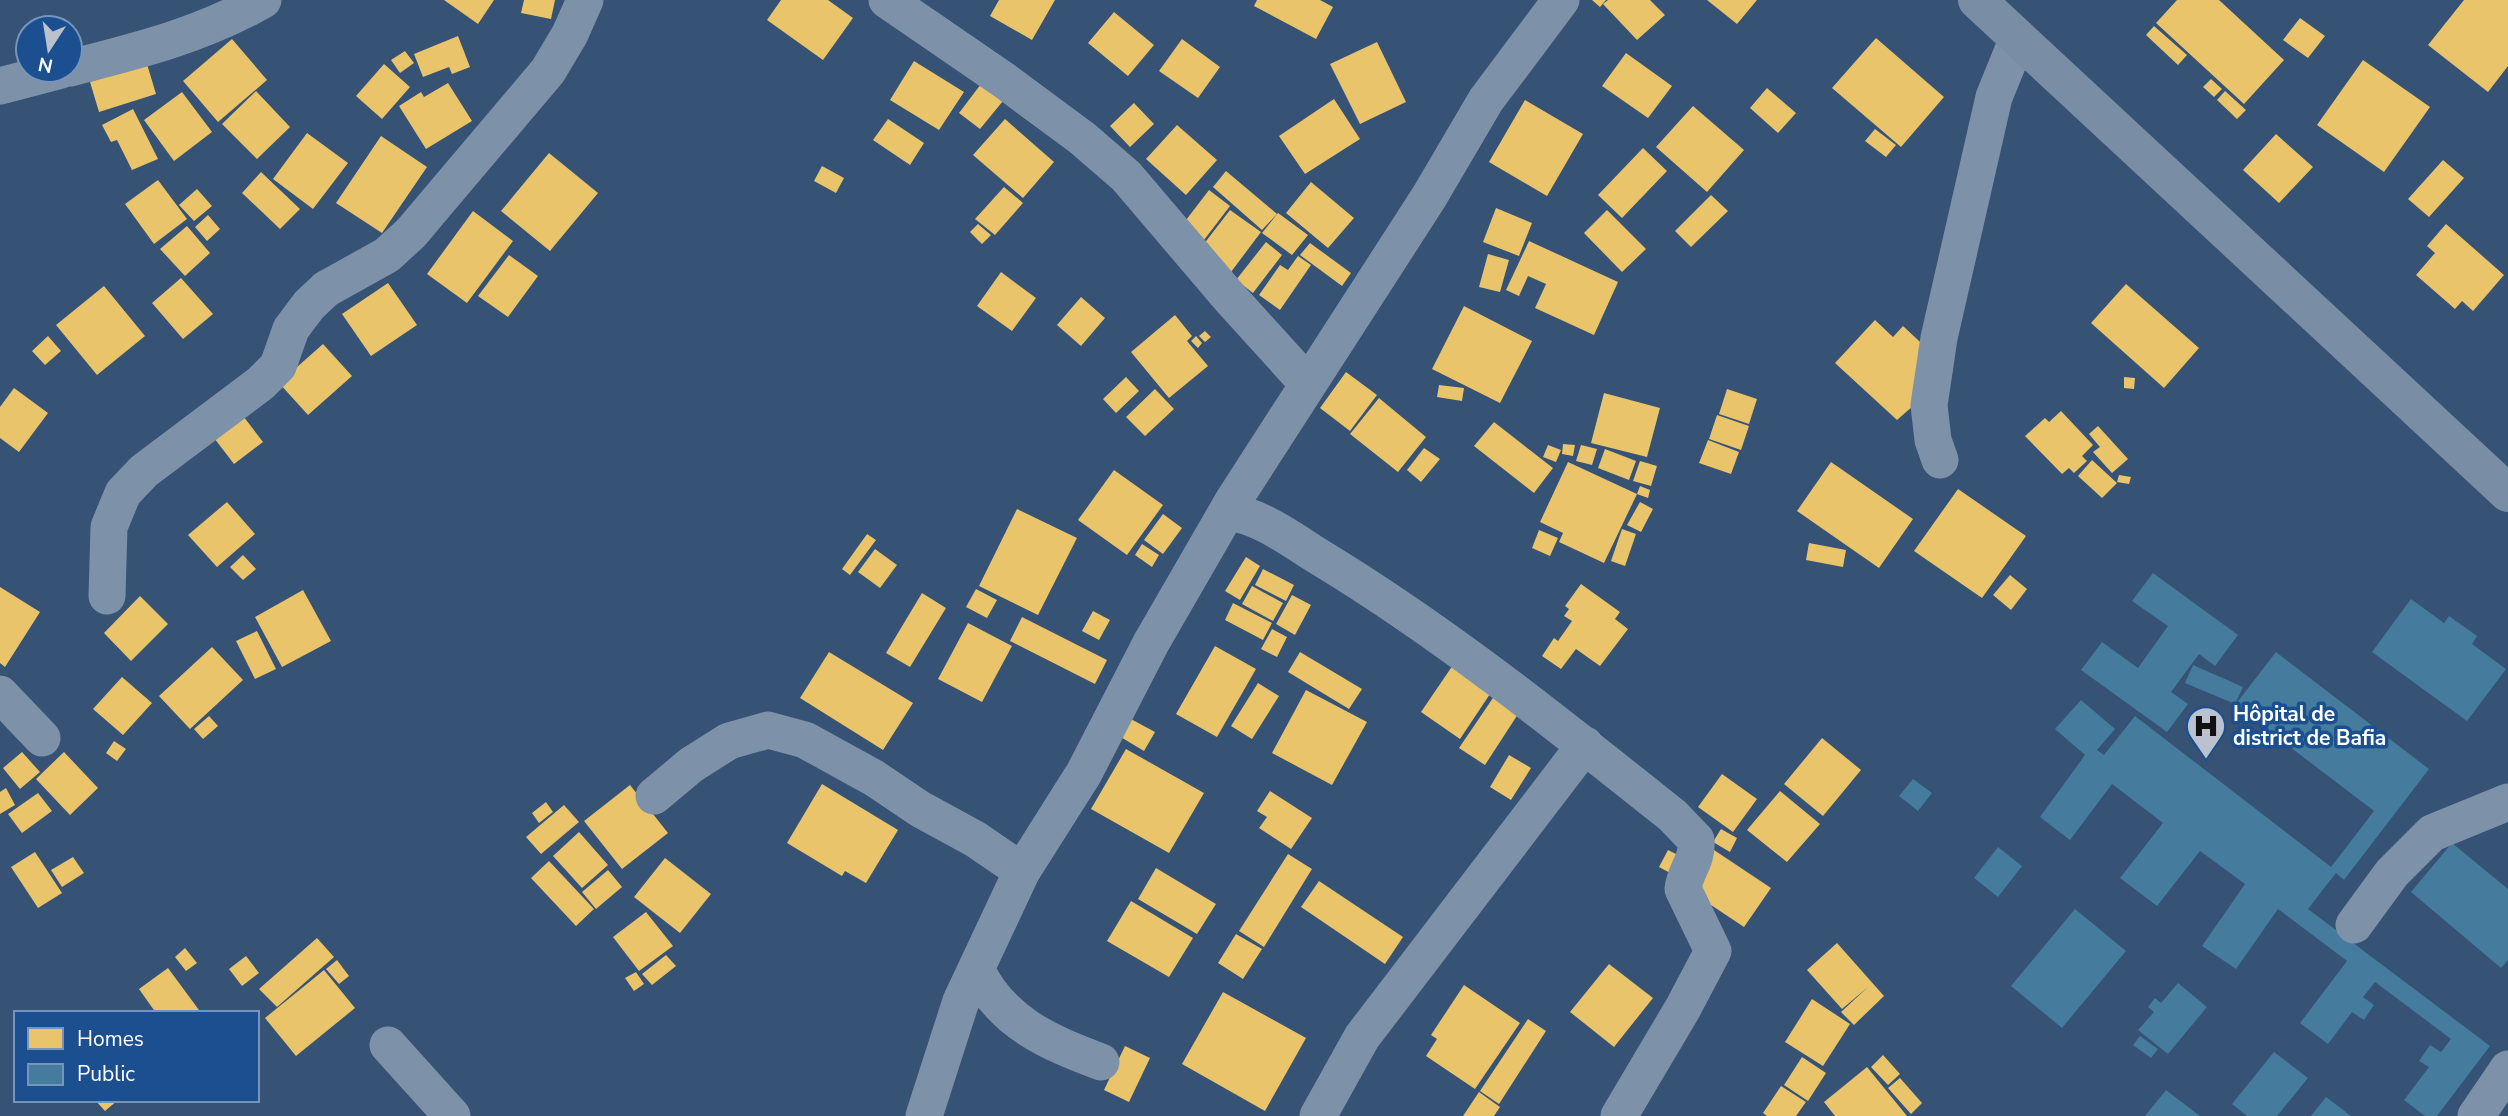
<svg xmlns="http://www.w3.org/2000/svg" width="2508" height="1116" font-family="'Nunito Sans',sans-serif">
<rect width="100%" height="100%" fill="#365274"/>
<path fill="#e9c46a" d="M444,0h50l-16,24z
M524,0h31l-4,19 -30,-6z
M781,0h47l25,18 -30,42 -56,-40z
M999,0h56l-23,40 -42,-24z
M1257,0h63l13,7 -17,32 -62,-33z
M1592,0h14l-6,7z
M1608,0h42l15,15 -28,25 -34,-36z
M1707,0h50l-20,24z
M2177,0h42l65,60 -40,44 -88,-81z
M2464,0h44v66l-20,26 -60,-47z
M1114,12l40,33 -26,31 -40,-33z
M2300,18l25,18 -17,22 -25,-18z
M2154,26l33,29 -9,10 -32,-30z
M458,36l12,31 -18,7 -3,-7 -26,10 -9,-23z
M1876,38l68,59 -43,50 -69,-59z
M232,39l35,41 -49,42 -35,-41z
M1182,39l38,28 -22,31 -39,-27z
M1377,42l29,60 -46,22 -30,-60z
M405,51l9,12 -14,10 -9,-13z
M1626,53l46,33 -24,32 -46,-32z
M2363,60l67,47 -46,65 -67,-47z
M914,61l50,31 -25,38 -49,-30z
M147,64l9,30 -57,18 -9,-30z
M384,64l26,23 -28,32 -26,-23z
M2211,79l11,10 -8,8 -11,-10z
M448,83l24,38 -46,28 -27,-43 22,-14 3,5z
M981,84l22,17 -23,28 -21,-16z
M1767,88l29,25 -18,20 -28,-25z
M256,91l34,36 -33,32 -35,-35z
M2225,91l21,19 -9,9 -20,-19z
M182,92l30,40 -38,29 -30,-41z
M1334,99l26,40 -55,35 -26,-38z
M1525,100l58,34 -36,62 -58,-34z
M1134,103l20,21 -24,23 -20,-21z
M1693,106l51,44 -37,42 -51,-45z
M133,109l25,50 -26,11 -15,-30 -6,2 -9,-17z
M888,119l36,24 -14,22 -37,-25z
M1005,119l49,43 -31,36 -50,-43z
M1177,125l40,35 -31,35 -40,-36z
M1875,129l21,16 -10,12 -21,-16z
M307,133l41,30 -35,46 -40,-30z
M2276,134l37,33 -34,36 -36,-33z
M381,136l46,31 -45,66 -46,-30z
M1643,148l24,23 -45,47 -24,-23z
M549,153l49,40 -48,58 -49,-40z
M2443,160l21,18 -35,39 -21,-18z
M822,166l22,12 -8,15 -22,-12z
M1226,171l51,43 -15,16 -49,-43z
M261,172l39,37 -20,20 -38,-36z
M158,180l29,39 -33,25 -29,-40z
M1311,182l43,36 -26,30 -42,-35z
M1004,187l19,16 -28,32 -20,-16z
M197,189l15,17 -18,15 -15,-16z
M1209,190l21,16 -26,34 -21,-16z
M1711,195l17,16 -37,36 -16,-16z
M1496,208l36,15 -13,33 -36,-14z
M1230,210l31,22 -30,40 -31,-23z
M1607,210l39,39 -24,23 -38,-39z
M473,211l40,30 -46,62 -40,-29z
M1278,213l30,22 -16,20 -30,-22z
M208,215l12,14 -13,12 -12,-14z
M978,224l13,11 -9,9 -12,-12z
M2446,224l58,51 -31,36 -11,-10 -7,8 -39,-34 19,-22 -8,-7z
M187,226l23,27 -25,23 -25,-27z
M1529,241l89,41 -24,53 -59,-27 11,-24 -18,-8 -9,20 -13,-6z
M1266,242l16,13 -29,38 -17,-13z
M1310,243l41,30 -9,13 -42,-31z
M1488,254l21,6 -9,32 -21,-5z
M509,255l29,21 -30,41 -30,-21z
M1298,256l13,9 -31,45 -21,-15 21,-30 8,5z
M1001,272l35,26 -24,33 -35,-25z
M181,278l32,36 -30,25 -31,-36z
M388,283l29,42 -46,31 -29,-42z
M2126,284l73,64 -35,40 -73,-65z
M104,286l41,50 -48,39 -41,-50z
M1081,297l24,21 -24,28 -24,-21z
M1464,306l68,35 -32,62 -68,-34z
M1175,315l17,21 -5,5 21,25 -39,32 -38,-46z
M1875,320l18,17 10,-11 30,28 12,6 8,11 -56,49 -62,-57z
M1205,331l6,6 -6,5 -6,-6z
M48,336l13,15 -16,14 -13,-14z
M1196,336l6,7 -4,5 -7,-7z
M323,344l29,32 -44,39 -29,-32z
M1346,372l31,23 -27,36 -30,-23z
M1126,377l13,14 -23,22 -13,-14z
M2124,377l11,1 -1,11 -10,-1z
M1439,385l25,3 -2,13 -25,-4z
M14,388l34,25 -29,39 -19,-14v-31z
M1155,389l19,20 -29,27 -19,-19z
M1727,389l30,10 -8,25 -30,-10z
M1604,393l56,15 -13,49 -56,-14z
M1379,398l47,39 -28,35 -48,-38z
M2061,411l32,34 -11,11 5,5 -13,12 -5,-5 -7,6 -37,-38 20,-18 4,4z
M240,412l23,30 -29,22 -23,-30z
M1717,415l32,11 -8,24 -32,-11z
M1494,422l59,46 -19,25 -60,-47z
M2098,426l30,33 -16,14 -19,-21 7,-5 -11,-13z
M1708,440l31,12 -8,22 -32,-11z
M1563,444l12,1 -2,11 -11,-2z
M1548,445l13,5 -5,12 -13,-5z
M1581,445l16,4 -5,16 -16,-4z
M1424,448l16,11 -19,23 -14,-12z
M1605,449l31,12 -7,19 -31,-12z
M2092,460l25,23 -15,15 -24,-22z
M1640,461l17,5 -6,20 -18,-5z
M1568,462l69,32 -33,69 -45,-21 4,-9 -23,-11z
M1831,462l82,57 -34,49 -82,-57z
M1114,470l49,35 -36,50 -49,-35z
M2119,475l12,2 -2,7 -12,-2z
M1640,486l10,4 -2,8 -11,-4z
M1958,489l68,47 -44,62 -68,-47z
M227,502l28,32 -38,33 -29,-32z
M1640,502l13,7 -12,23 -14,-7z
M1017,509l60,29 -39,77 -59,-29z
M1163,514l19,14 -19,26 -19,-14z
M1622,529l14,5 -11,32 -14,-5z
M1539,530l19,8 -8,18 -18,-8z
M867,534l9,6 -26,35 -8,-6z
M1809,543l37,7 -3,17 -37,-7z
M1142,544l17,11 -7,12 -17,-12z
M875,549l22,16 -17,23 -22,-16z
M243,555l13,14 -13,11 -13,-13z
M1246,557l14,9 -20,34 -15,-9z
M1263,569l31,16 -8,16 -31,-16z
M2010,575l17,14 -16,21 -18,-15z
M1581,584l39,28 -5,7 13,10 -28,37 -24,-17 -15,20 -19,-13 12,-18 4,3 14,-20 -8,-5 5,-7 -4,-3z
M1252,586l31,17 -10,18 -31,-17z
M0,587l40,25 -35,55 -5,-4z
M976,589l21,11 -10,18 -21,-11z
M303,590l28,51 -49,26 -27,-50z
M922,593l24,15 -36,59 -24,-14z
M1292,595l19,10 -16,30 -19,-11z
M140,596l28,28 -37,37 -27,-28z
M1233,603l39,20 -9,17 -38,-20z
M1093,611l17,9 -11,20 -17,-9z
M1022,617l85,43 -12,24 -85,-43z
M968,623l44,23 -30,56 -44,-23z
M1272,629l15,8 -10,20 -16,-8z
M257,631l19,38 -21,10 -19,-38z
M1215,646l41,23 -39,68 -41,-23z
M212,647l31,33 -53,49 -31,-33z
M829,652l84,51 -30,47 -83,-52z
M1300,652l62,37 -13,20 -61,-37z
M1453,665l39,26 -32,48 -39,-27z
M122,677l30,26 -29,32 -30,-26z
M1258,683l21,13 -27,43 -21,-13z
M1306,690l61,32 -35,63 -60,-32z
M1497,692l25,16 -37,57 -26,-17z
M209,716l9,10 -15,13 -9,-10z
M1129,718l26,14 -11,19 -25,-15z
M1822,738l39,32 -38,46 -39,-32z
M114,741l12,8 -9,12 -11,-8z
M1126,749l78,44 -35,60 -78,-44z
M22,752l18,20 -20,17 -17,-21z
M64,752l34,36 -28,27 -34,-36z
M1509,755l22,13 -20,32 -21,-13z
M1722,774l35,25 -24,33 -35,-25z
M822,784l76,46 -32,53 -21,-12 -3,5 -55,-33z
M630,785l38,48 -46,36 -38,-48z
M6,788l9,17 -15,9v-22z
M1270,791l42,27 -21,31 -32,-21 8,-11 -10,-6z
M1780,791l40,33 -33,38 -40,-32z
M38,793l14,18 -30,22 -14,-19z
M546,802l7,10 -14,11 -7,-10z
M564,805l15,17 -38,32 -15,-17z
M1721,829l16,9 -7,14 -17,-10z
M579,832l29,33 -26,23 -29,-32z
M1711,848l60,40 -27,39 -60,-40z
M1668,850l14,7 -10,17 -13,-7z
M35,852l27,41 -24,15 -27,-41z
M1288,854l24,15 -48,78 -25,-16z
M73,857l11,16 -22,14 -11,-17z
M665,858l46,36 -31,39 -46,-36z
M549,861l45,48 -18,17 -45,-48z
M1156,868l60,36 -19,30 -59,-35z
M608,870l14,17 -26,22 -14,-17z
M1319,881l84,56 -18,27 -84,-57z
M1131,901l62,37 -24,39 -62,-36z
M646,912l27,34 -34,25 -26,-34z
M1236,934l26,15 -19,30 -25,-16z
M317,938l17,19 -57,50 -18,-18z
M1837,943l47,53 -30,29 -13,-13 27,-25 -26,22 -35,-39z
M185,948l12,15 -11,8 -11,-14z
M666,955l10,11 -24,19 -10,-11z
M246,956l13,17 -17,13 -13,-17z
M337,960l12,16 -10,8 -13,-15z
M1609,964l44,34 -39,49 -44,-35z
M168,968l31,42 -3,3h-40l-17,-24z
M324,970l31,38 -59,48 -31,-38z
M636,972l8,12 -10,7 -9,-13z
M1464,985l56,38 -45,66 -49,-33 11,-17 -6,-4z
M1223,992l83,46 -41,73 -83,-47z
M1812,999l38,25 -27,42 -38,-24z
M1528,1019l18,12 -47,73 -19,-13z
M1125,1046l25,12 -21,44 -25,-12z
M1883,1055l17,19 -12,11 -17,-18z
M1802,1057l24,16 -18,28 -24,-16z
M1867,1067l40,49h-72l-11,-14z
M1900,1078l22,25 -11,11 -23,-26z
M1781,1086l25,16 -10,14h-29l-4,-3z
M1479,1092l21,15 -6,9h-31z
M95,1100h23l-13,11z"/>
<path fill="#457b9d" d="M2153,573l85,62 -23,31 -16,-12 -28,38 17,12 -21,28 -86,-62 21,-28 36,26 30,-42 -36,-25z
M2411,599l33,24 5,-7 28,20 -5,8 34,25 -39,52 -95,-69z
M2276,652l153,117 -85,111 -8,-7 -28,36 182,137 -53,70h-12l-21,-16 25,-33 -10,-6 11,-16 11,7 10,-13 -76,-57 -12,15 11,8 -10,15 -12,-8 -24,32 -28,-21 47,-62 -69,-52 -42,60 -34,-23 43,-62 -45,-33 -43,55 -37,-28 43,-55 -51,-39 -42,56 -30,-23 45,-62 -30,-26 26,-29 34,29 -18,21 7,5 31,-39 196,151 43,-56 -139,-106z
M2193,665l50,22 -8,17 -50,-21z
M1913,779l19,14 -14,18 -19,-15z
M2452,843l56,46v71l-7,8 -90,-76z
M1998,847l24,19 -24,31 -24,-19z
M2075,909l51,42 -64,77 -51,-42z
M2178,983l29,24 -39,47 -30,-24 16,-18 -6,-5 7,-9 6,5z
M2140,1036l18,13 -7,9 -18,-13z
M2274,1052l34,26 -31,38h-30l-15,-12z
M2166,1090l34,26h-55z
M2326,1097l25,19h-40z"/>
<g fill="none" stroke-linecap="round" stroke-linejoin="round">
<path stroke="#7d92a8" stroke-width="37" d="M887,0l118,81 77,57 44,38 104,122 78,86
M70,68c67,-17 132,-33 193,-68
M0,86l61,-16
M1940,460l-7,-20 -4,-35 10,-67 55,-241 24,-59
M1227,512c33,3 66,29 94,46 125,76 238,167 352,258l23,24c2,21 -11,30 -13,49l30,62 -30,57 -64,108
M107,596l2,-69 14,-34 21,-22 117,-88 17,-17 13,-37 18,-24 17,-16 61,-34 24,-22 137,-162 22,-37 15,-34
M0,694l42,44
M654,796l37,-31 38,-24 39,-11 37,10 69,38 46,31 55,30 47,32
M2354,925l38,-52 40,-40 76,-31
M976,969c26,54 72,73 125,93
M388,1045l64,71
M924,1116l37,-115 61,-130 62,-98 67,-130 82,-142 196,-304 57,-97 75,-100
M1318,1116l44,-79 223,-292
M2476,1116l32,-47"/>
<path stroke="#798da4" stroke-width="38" d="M1977,0l531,493"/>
</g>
<defs>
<g id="hospital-pin" transform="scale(2.0125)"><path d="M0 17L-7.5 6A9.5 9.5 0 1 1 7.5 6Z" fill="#b9c2ce" stroke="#1b4f8f"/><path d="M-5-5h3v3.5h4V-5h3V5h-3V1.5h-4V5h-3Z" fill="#111"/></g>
</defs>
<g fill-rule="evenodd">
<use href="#hospital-pin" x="2206" y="726"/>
</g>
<g text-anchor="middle" stroke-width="7" stroke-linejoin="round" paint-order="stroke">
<g font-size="21" font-weight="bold" fill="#fff" stroke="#1b4f8f" text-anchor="start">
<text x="2233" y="721">Hôpital de<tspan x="2233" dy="24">district de Bafia</tspan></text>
</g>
</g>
<rect x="14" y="1011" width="245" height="91" fill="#1b4f8f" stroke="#7695bc" stroke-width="2"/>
<rect x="28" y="1028" width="35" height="21" fill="#e9c46a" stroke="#7695bc" stroke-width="2"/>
<text x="77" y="1046" font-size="21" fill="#ffffff">Homes</text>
<rect x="28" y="1064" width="35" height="21" fill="#457b9d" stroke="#7695bc" stroke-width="2"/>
<text x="77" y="1081" font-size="21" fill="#ffffff">Public</text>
<g transform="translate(49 49) rotate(192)"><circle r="33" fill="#1b4f8f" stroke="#7695bc" stroke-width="2"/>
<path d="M0-5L12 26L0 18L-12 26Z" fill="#b9c2ce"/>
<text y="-10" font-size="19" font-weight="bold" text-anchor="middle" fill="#ffffff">N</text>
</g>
</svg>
